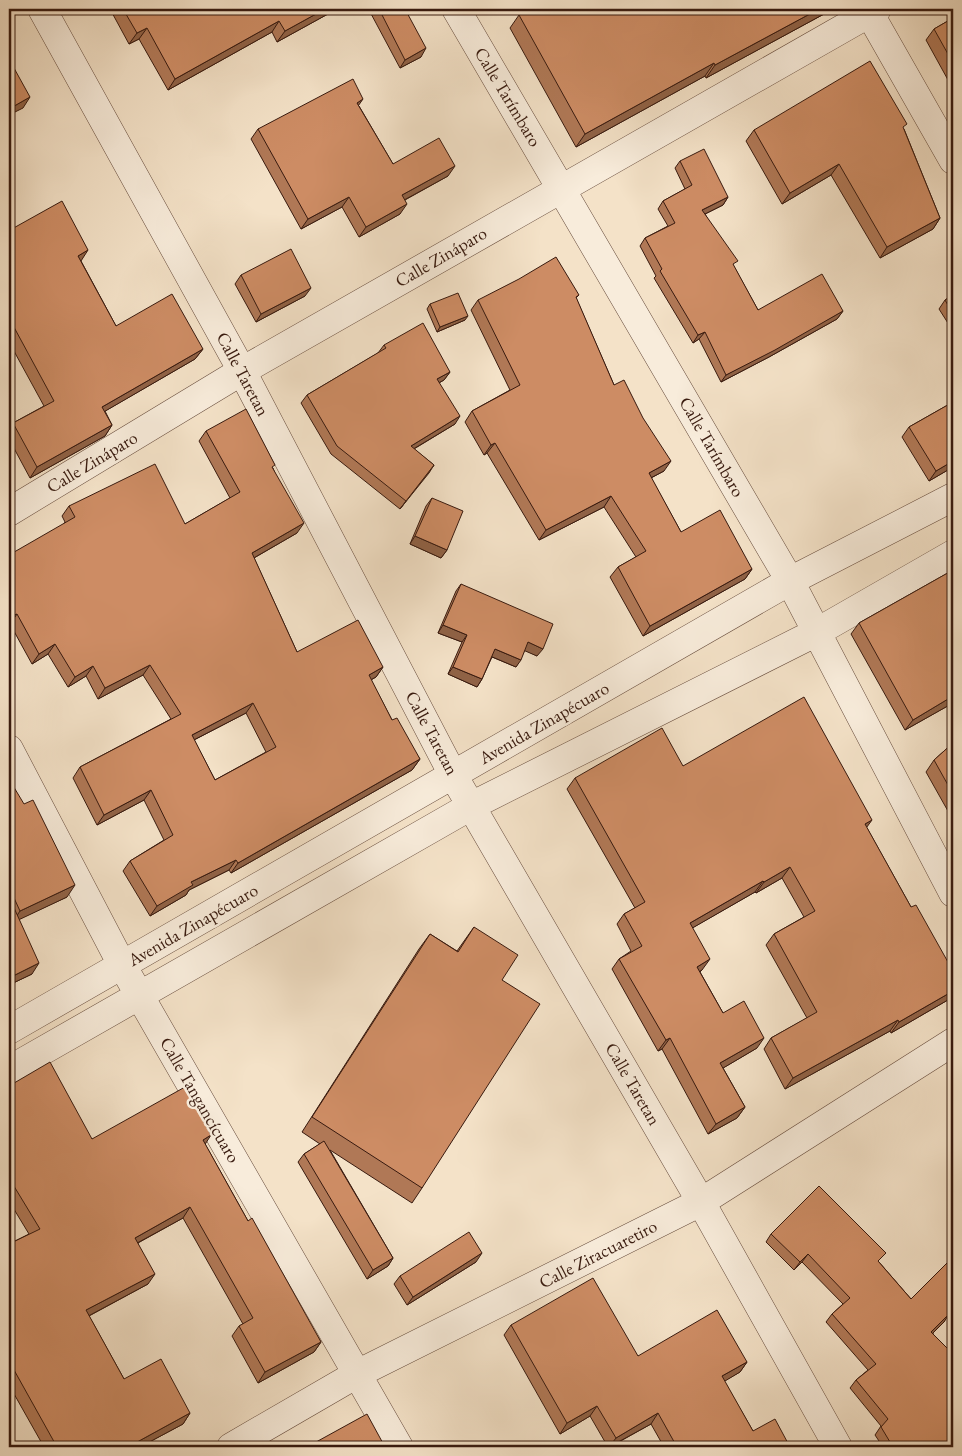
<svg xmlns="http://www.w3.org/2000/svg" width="962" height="1456" font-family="'EB Garamond',serif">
<rect width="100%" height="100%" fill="#f4e2c8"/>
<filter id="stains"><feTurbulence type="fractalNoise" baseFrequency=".004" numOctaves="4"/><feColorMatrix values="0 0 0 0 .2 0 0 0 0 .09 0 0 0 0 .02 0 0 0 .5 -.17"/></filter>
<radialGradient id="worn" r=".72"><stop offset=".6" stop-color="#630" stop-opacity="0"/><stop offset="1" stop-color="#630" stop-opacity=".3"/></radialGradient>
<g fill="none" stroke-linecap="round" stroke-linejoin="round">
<g stroke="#674c3d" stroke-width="29">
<path id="minor" d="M42,9l200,362 211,404 248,427 137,245
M456,9l334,572 163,312
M867,9l86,151
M9,512l233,-141 635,-362
M9,749l113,216 277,482
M9,1030l781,-449 163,-84
M9,1070l462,-264 346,-174 136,-78
M231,1447l126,-73 344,-172 252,-160"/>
</g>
<use href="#minor" stroke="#f8ecdb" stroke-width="28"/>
</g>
<path fill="#b07856" stroke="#381a0f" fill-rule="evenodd" d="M110,9h227l-60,33 -5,-10 -104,58 -29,-51 -10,5z
M370,9h35l16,48 -21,11 -31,-58z
M519,9h309l-4,5 -118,64 -1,-2 -129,71 -66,-119 9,-13 3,-1z
M953,18v71l-27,-49 8,-11z
M359,106l34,58 55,12 -43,24 -5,14 -41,23 -17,-30 -41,22 -50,-90 7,-10z
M904,129l36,89 -7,11 -53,29 -49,-83 -49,29 -36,-63 8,-11z
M680,161l48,36 -5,8 -18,9 53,96 85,1 -6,8 -68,38 -48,25 -22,-43 -6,4 -39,-65 2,-2 -16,-30 5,-8 23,-12 -10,-17 5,-8 22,-12 -10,-21z
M9,228l1,2 71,31 35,65 87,23 -8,10 -90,52 7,14 -7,11 -75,42 -21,-39v-9l4,-7 31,-17 -35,-64z
M241,275l64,21 -49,26 -21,-38z
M579,295l-3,3 38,87 50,86 -13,7 30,54 71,37 -7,10 -102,57 -33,-59 8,-10 18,-10 -32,-50 -65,33 -52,-87 -3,2 -19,-33 7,-11 38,-21 -39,-80 7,-10z
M953,295v36l-14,-22 6,-9z
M430,304l35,16 -28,12 -10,-23z
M384,345l66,27 -6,8 -5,3 16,41 -41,25 20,16 -34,44 -69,-55 -30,-51 6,-8 71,-42z
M953,402v65l-24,14 -27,-44 7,-10z
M206,431l67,37 24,65 -43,25 43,94 86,15 -7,10 -5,3 21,40 28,39 -8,11 -181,103 -2,-3 -40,20 -3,5 -36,21 -27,-45 7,-10 34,-21 -20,-40 -47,25 -24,-47 7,-11 91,-48 -28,-44 -45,24 -12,-23 -18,11 -20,-33 -16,10 -22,-40 55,-102 -3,-6 7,-10 116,18 45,-26 -31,-57zM246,713l20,39 -51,28 -21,-40z
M432,498l15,52 -6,8 -31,-14 16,-38z
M953,570v133l-48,27 -54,-96 8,-11z
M461,584l76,72 -12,-6 -9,17 -24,-10 -10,22 -5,8 -29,-13 14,-32 -24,-9 18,-42z
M953,743v77l-27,-48 8,-12z
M683,766l184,62 44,79 42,64v26l-62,36 -1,-2 -105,58 -21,-40 7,-11 36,-20 -41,-73 8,-11 30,-17 -22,-39 -26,15 -1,-1 -63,36 10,42 -2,2 23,41 34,35 -34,20 22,39 -8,11 -29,16 -46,-85 -4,2 -46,-82 7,-10 12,-8 -14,-27 7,-10 11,-6 -68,-119 8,-11z
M9,779l58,118 -48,22 13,55 -23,11z
M474,927l28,53 -80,208 -10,15 -82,-53 63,108 -5,8 -21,13 -69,-117 6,-8 16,-10 -18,-12 117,-183 11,-15 27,17z
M9,1086l83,53 113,5 43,77 73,121 -7,10 -56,31 -26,-47 7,-10 4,-2 -60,-106 -45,25 10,41 -59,32 35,63 66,34 -7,11 -43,23h-96l-35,-62v-141l20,-10 -20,-33z
M771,1234l108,28 32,37 42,-42v51l-5,5 -4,9 -11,11 20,114h-70l-8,-12 6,-9 -31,-38 6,-8 12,-10 -42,-48 6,-8 11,-10 -41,-42 -8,8 -28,-28z
M476,1262l-69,43 -13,-21 6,-8z
M511,1325l127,31 109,6 -7,10 -16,9 29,50 37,16h-126l-13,-23 -41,23h-2l-18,-31 -30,18 -56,-99z"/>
<path fill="#906246" stroke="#381a0f" d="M325,9h12l-60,33 8,-11z
M819,9h9l-4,5 -118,64 9,-13z
M279,21l-7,11 -104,58 7,-11z
M147,28l-8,11 -10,5 8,-11z
M426,48l-5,9 -21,11 5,-8z
M714,63l-9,13 -129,71 9,-13z
M30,97l-7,11 -14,7v-6z
M363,99l-7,10 1,-6z
M839,164l-8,11 -49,29 8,-11z
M455,166l-7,10 -53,29 7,-10z
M349,197l-7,10 -41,22 7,-10z
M728,197l-5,8 -26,13 5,-8z
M407,204l-7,10 -41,23 7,-10z
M940,218l-7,11 -53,29 7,-11z
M88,250l-7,11 -10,6 7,-11z
M311,288l-6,8 -49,26 5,-8z
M843,311l-6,8 -68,38 -48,25 5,-7z
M468,316l-3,4 -28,12 3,-5z
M705,332l-6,7 -6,4 5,-8z
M203,349l-8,10 -100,58 7,-10z
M450,372l-6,8 -13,7 6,-8z
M460,416l-5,8 -50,30 6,-8z
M112,425l-7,11 -75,42 7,-11z
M495,443l-8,10 -3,2 7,-10z
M671,461l-7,10 -23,12 8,-10z
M953,461v6l-24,14 7,-10z
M434,465l-5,8 -29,36 6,-8z
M611,496l-7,11 -65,33 7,-10z
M304,523l-7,10 -52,30 7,-10z
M415,536l32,14 -6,8 -31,-14z
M752,569l-7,10 -102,57 7,-10z
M17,614l-7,10h-1v-7z
M443,625l24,10 -5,7 -24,-9z
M528,642l15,7 -6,7 -14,-6z
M55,644l-7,10 -16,10 7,-10z
M495,649l26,11 -5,7 -26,-11z
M150,665l-7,10 -45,24 7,-11z
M93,666l-7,10 -18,11 7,-10z
M383,667l-7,10 -15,8 8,-10z
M453,667l29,12 -5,8 -29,-13z
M953,696v7l-48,27 8,-10z
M253,703l-7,10 -62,32 8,-10z
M420,759l-8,11 -181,103 7,-10z
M151,790l-7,10 -47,25 7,-10z
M872,820l-8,11 1,-7z
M236,860l-7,10 -40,20 -3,5 -36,21 7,-10 34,-24z
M790,867l-8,11 -26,15 8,-11z
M763,881l-8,11 -73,42 8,-11z
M75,885l-8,12 -55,26 8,-12z
M710,959l-8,11 -13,8 8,-11z
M39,963l-7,11 -23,11v-7z
M953,991v6l-62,36 8,-11z
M898,1020l-8,11 -105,58 8,-11z
M670,1038l-8,11 -4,2 8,-11z
M764,1038l-7,10 -44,26 7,-11z
M745,1107l-8,11 -29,16 8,-10z
M211,1135l-7,11 -1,-6z
M190,1207l-7,11 -55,30 7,-10z
M482,1253l-6,9 -69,43 6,-8z
M808,1254l-6,8 -8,8 6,-8z
M393,1258l-5,8 -21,13 6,-9z
M155,1274l-7,10 -69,37 7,-11z
M953,1306v2l-11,12 5,-8z
M949,1314l-5,8 -18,18 5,-8z
M321,1342l-7,10 -56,31 7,-11z
M747,1362l-7,10 -25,15 7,-11z
M597,1406l-7,10 -30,18 7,-11z
M190,1413l-7,11 -43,23h-12z
M658,1413l-7,11 -42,23 7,-9z"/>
<path fill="#cd8c64" stroke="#381a0f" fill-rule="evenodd" d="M123,9h202l-40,22 -6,-10 -104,58 -28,-51 -10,5z
M379,9h26l21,39 -21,12z
M531,9h288l-104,56 -1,-2 -129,71 -66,-119z
M953,18v45l-19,-34z
M9,59l21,38 -21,12z
M870,61l37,63 -4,3 37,91 -53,29 -48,-83 -49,29 -36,-63z
M353,79l10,20 -6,4 36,61 46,-26 16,28 -53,29 5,9 -41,23 -17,-30 -41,22 -50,-90z
M704,149l24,48 -26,13 36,51 -5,3 25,46 64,-36 21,37 -68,39 -49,25 -21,-43 -7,3 -38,-64 2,-2 -17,-31 30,-15 -12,-22 29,-16 -12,-24z
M62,201l26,49 -10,6 38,70 56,-32 31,55 -101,58 10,18 -75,42 -24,-44 41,-22 -45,-83v-90l1,2z
M291,249l20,39 -50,26 -20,-39z
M556,257l23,38 -3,2 38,88 10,-5 19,38 28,43 -22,12 32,59 39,-22 32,59 -102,57 -32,-59 28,-16 -35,-55 -65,34 -51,-87 -4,2 -19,-34 48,-26 -42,-85 41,-21z
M458,293l10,23 -28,11 -10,-23z
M953,295v19l-8,-14z
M423,323l27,49 -13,7 23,37 -49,30 23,19 -28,36 -69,-55 -30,-51 79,-47 -2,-3z
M953,402v59l-17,10 -27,-44z
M246,409l29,56 -3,2 32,56 -52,30 45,99 61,-32 25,47 -14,8 23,45 5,-2 23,41 -182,104 -2,-3 -45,22 2,3 -36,21 -27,-45 43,-26 -22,-45 -47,25 -24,-48 101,-53 -31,-49 -45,23 -12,-22 -18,11 -20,-33 -16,10 -22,-40 -8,3v-62l66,-38 -6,-11 86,-42 30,60 55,-32 -34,-61zM253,703l23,44 -61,33 -23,-45z
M432,498l31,13 -16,39 -32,-14z
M953,570v126l-40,24 -54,-97z
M461,584l92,40 -10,25 -15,-7 -7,18 -26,-11 -13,30 -29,-12 14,-32 -24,-10z
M804,697l68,123 -7,4 46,83 5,-2 37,66v20l-54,31 -1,-2 -105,58 -22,-40 46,-26 -43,-78 41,-23 -25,-44 -26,15 -1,-1 -73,42 20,36 -13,8 26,46 21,-12 20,37 -44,25 25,44 -29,17 -46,-86 -4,2 -47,-81 23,-13 -18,-32 21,-12 -70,-124 87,-50 21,38z
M953,743v51l-19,-34z
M9,779l15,25 9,-4 42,85 -55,26 -11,-24z
M10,899l29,64 -30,15v-78z
M474,927l44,28 -16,25 38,24 -118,184 -110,-71 118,-183 28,18z
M50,1062l42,77 93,-52 26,48 -8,5 45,81 4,-3 69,124 -56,30 -26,-46 14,-8 -63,-111 -55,31 20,36 -69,36 38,69 37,-20 29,54 -62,34h-71l-48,-86v-117l31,-15 -31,-51v-92z
M324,1141l69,117 -20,12 -69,-116z
M819,1186l67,67 -8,8 33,38 42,-42v49l-6,6 2,2 -18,18 22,22v93h-60l-12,-20 7,-8 -32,-39 20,-16 -44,-50 18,-16 -42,-44 -8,8 -29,-28z
M469,1232l13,21 -69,44 -13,-21z
M593,1278l45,78 79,-46 30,52 -25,14 31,55 22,-12 15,28h-113l-19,-34 -42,25 -19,-32 -30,17 -56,-98z
M367,1414l18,33h-78z"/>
<g text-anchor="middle" stroke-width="5" stroke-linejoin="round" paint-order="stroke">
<g font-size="18" fill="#381a0f" stroke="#f8ecdb">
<text transform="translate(508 97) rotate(59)" y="6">Calle Tarímbaro</text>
<text transform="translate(441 257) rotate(-30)" y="6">Calle Zináparo</text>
<text transform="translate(243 374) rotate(62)" y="6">Calle Taretan</text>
<text transform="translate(712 447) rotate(60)" y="6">Calle Tarímbaro</text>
<text transform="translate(92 462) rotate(-31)" y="6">Calle Zináparo</text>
<text transform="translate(544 723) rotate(-30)" y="6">Avenida Zinapécuaro</text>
<text transform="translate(432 733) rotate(62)" y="6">Calle Taretan</text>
<text transform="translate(193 925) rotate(-30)" y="6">Avenida Zinapécuaro</text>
<text transform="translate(633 1084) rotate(60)" y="6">Calle Taretan</text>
<text transform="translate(200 1100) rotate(60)" y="6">Calle Tangancícuaro</text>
<text transform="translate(598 1254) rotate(-27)" y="6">Calle Ziracuaretiro</text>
</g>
</g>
<rect width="962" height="1456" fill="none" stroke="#f4e2c8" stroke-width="30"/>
<rect x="10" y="10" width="942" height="1436" fill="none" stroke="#381a0f" stroke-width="2.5"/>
<rect x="15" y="15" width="932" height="1426" fill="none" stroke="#381a0f"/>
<rect width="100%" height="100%" filter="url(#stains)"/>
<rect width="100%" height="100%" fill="url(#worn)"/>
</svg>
